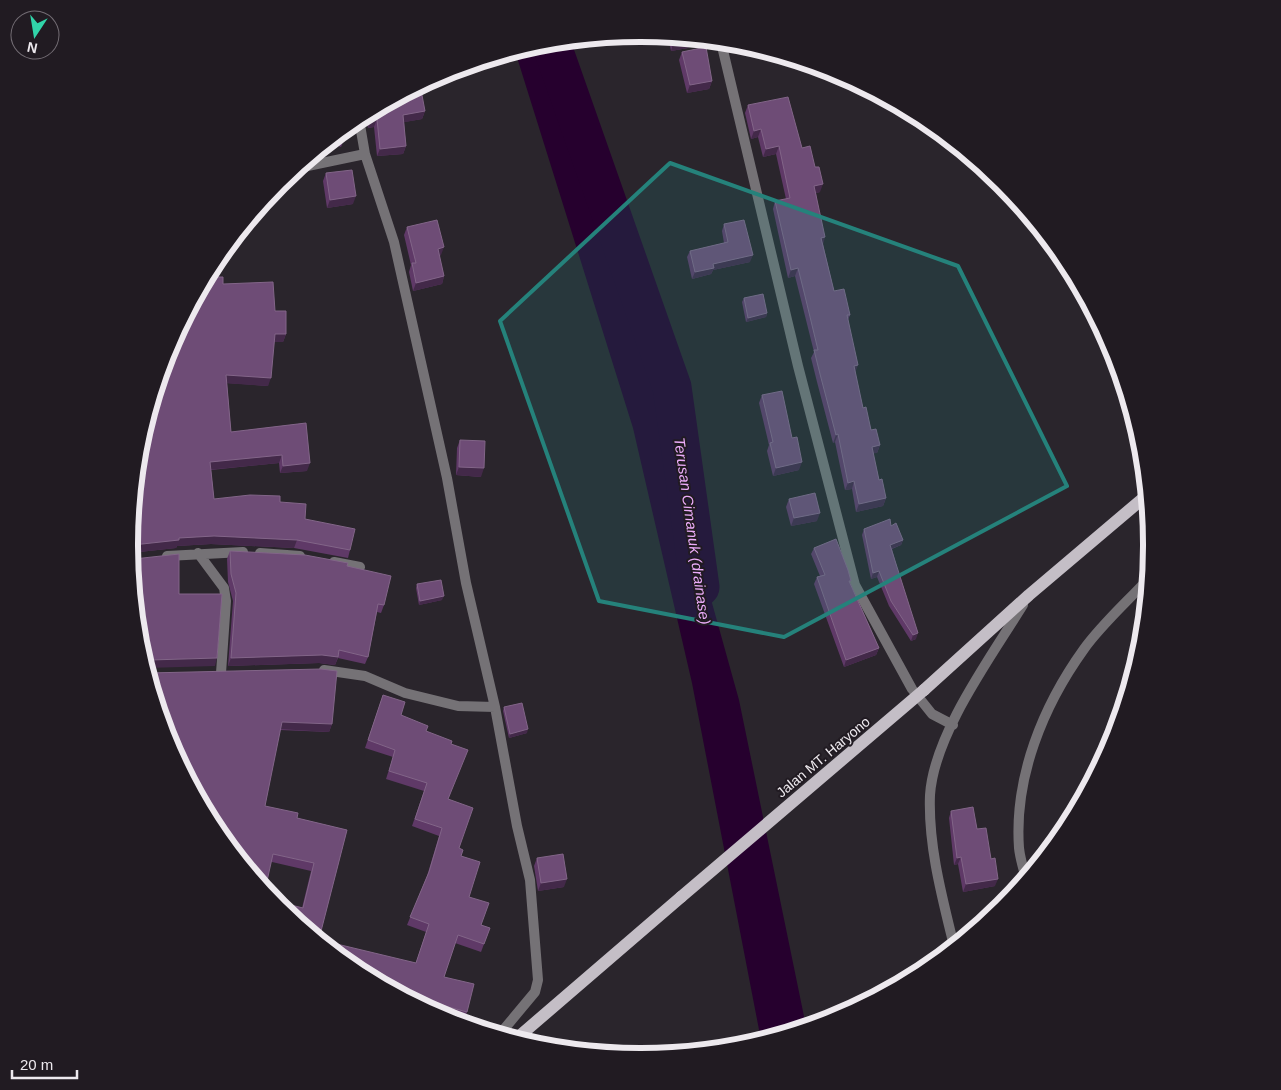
<svg xmlns="http://www.w3.org/2000/svg" width="1281" height="1090" font-family="Arial,sans-serif">
<rect width="100%" height="100%" fill="#2a252c"/>
<path fill="#26002e" d="M556,42l183,658 67,326 -45,14 -69,-357 -59,-255 -118,-377 26,-7z"/>
<g fill="none" stroke-linecap="round" stroke-linejoin="round">
<path stroke="#26002e" stroke-width="39" d="M551,43l121,344 28,200"/>
<path stroke="#757276" stroke-width="10" d="M721,42l77,324 57,219 57,104 20,25 21,11
M359,119l6,35 29,88 53,236 19,105 29,124 22,119 13,54 8,100 -3,12 -30,36 -3,7
M298,168l67,-14
M198,553l26,35 2,13 -5,72
M260,553l40,3
M167,556l76,-4
M334,562l26,5
M324,670l41,6 40,17 53,13 37,1
M1026,878c-3,-10 -6,-20 -7,-30 -5,-71 24,-142 65,-199 18,-25 43,-47 64,-70
M954,946c-12,-49 -26,-101 -24,-151 4,-61 61,-138 93,-190"/>
<path stroke="#c4bec6" stroke-width="12" d="M924,690l105,-95 118,-100
M516,1039l165,-142"/>
<path stroke="#c4bec6" stroke-width="12" d="M681,897l243,-207"/>
</g>
<path fill="#5f3967" d="M668,36l23,3 -3,9 -17,3z
M682,52l30,29 -3,8 -22,4 -8,-33z
M408,92l17,19 -3,8 -18,3 2,24 -3,8 -26,2 -3,-29 -6,1 -2,-11 -2,-1z
M748,105l54,43 18,44 -4,1 7,51 11,47 16,24 -2,5 7,53 8,35 8,22 9,15 -3,8h-4l6,27 7,18 -3,8 -27,6 -4,-23 -7,1 -10,-48 -2,1 -16,-61 -6,-24 3,-6 -19,-76 -7,2 -15,-69 2,-8 11,-2 -10,-45 -13,3 -5,-20 -7,2 -6,-26z
M357,120l-3,10 -7,2 -6,15 -12,-5z
M326,173l27,31 -26,4 -4,-27z
M266,199l-2,12 -3,8 -9,-2z
M724,224l26,38 -37,8 -2,4 -19,5 -5,-22 3,-6 34,-8 -2,-12z
M407,227l34,28 -2,1 5,20 -2,8 -29,7 -4,-19 2,-7 -7,-30z
M223,284l52,27 11,23 -3,8h-9l-6,44 -41,-3 4,49 75,-9 1,48 -27,2 -1,-10 -68,7 3,29 66,3 70,48 -2,8 -54,-10 -83,-4 -34,2 -1,2 -46,5z
M744,298l23,15 -1,4 -20,5 -4,-20z
M762,395l37,75 -26,6 -6,-25 2,-6 -10,-42z
M460,440l21,37 -25,-2 1,-27z
M789,499l28,22 -26,5 -5,-19z
M891,526l12,14 -2,5 -9,4 24,90 -5,2 -22,-35 -12,-29 -6,2 -9,-44 2,-6z
M814,548l36,35 29,65 -3,7 -32,12 -30,-83 3,-7 3,-1 -9,-22z
M230,551l117,15 37,39 -3,8 -4,-1 -9,45 -3,7 -27,-6 -3,7 -16,-2 -91,3 5,-65 -5,-19 -1,-23z
M417,584l25,16 -23,5 -3,-17z
M383,695l18,20 25,16 25,13 -3,55 21,98 12,28 9,3 -9,24 -26,-9 -11,34 23,35 -3,8 -21,-6 -27,-51 10,-31 -19,-7 20,-49 12,-40 -27,-10 12,-35 -38,-12 7,-22 -28,-9z
M504,707l23,26 -18,5 -6,-27z
M332,724l-3,8 -49,-2 -15,76 32,12 50,12 -28,109 -17,-31 9,-37 -39,-9 -104,-122z
M951,811l26,18 14,30 4,27 -32,6 -5,-28 -4,1 -5,-47z
M537,858l27,29 -26,4 -4,-25z"/>
<path fill="#432949" d="M691,41l-3,7 -17,3 2,-7z
M712,81l-3,8 -22,4 3,-8z
M425,111l-3,8 -22,4 3,-8z
M377,119l-3,8 -6,1 2,-8z
M352,123h5l-3,7 -7,2 2,-6z
M761,129l-3,8 -7,2 3,-8z
M406,146l-3,8 -26,2 3,-7z
M779,146l-3,8 -13,3 3,-8z
M823,184l-3,8 -9,2 3,-8z
M356,196l-3,8 -26,4 3,-8z
M825,237l-2,8 -2,-7z
M444,247l-3,8 -6,2 3,-8z
M753,255l-3,7 -37,8 -2,4 -19,5 3,-7 18,-8z
M798,268l-3,8 -7,2 3,-8z
M444,276l-2,8 -29,7 3,-8z
M767,313l-1,4 -20,5 2,-4z
M275,334h11l-3,8h-11z
M858,365l-3,8 -1,-7z
M226,375l45,3 -3,8 -45,-3z
M838,434l-3,8 -2,1 3,-8z
M880,445l-3,8 -8,1 3,-7z
M282,455l-3,8 -72,7 3,-8z
M802,462l-3,8 -26,6 3,-8z
M310,463l-3,8 -27,2 3,-7z
M459,467l25,1 -3,9 -25,-2z
M854,481l-2,8 -7,1 3,-7z
M886,498l-3,8 -27,6 3,-8z
M820,513l-3,8 -26,5 3,-8z
M214,536l83,4 -3,8 -83,-4 -34,2 -1,2 -46,5v-4l3,-4 46,-7z
M903,540l-2,5 -13,5 2,-5z
M879,571l-2,6 -6,2 2,-6z
M444,596l-2,4 -23,5 1,-4z
M918,633l-2,6 -5,2 2,-6z
M879,648l-3,7 -32,12 2,-7z
M322,655l16,2 -3,8 -16,-2 -91,3 3,-8z
M217,658l-2,8 -68,2 -1,1 -1,-4 5,-5z
M282,722l50,2 -3,8 -50,-3z
M528,729l-1,4 -18,5 1,-4z
M961,857l-3,7 -4,1 3,-7z
M567,879l-3,8 -26,4 3,-8z
M998,879l-3,7 -32,6 3,-8z"/>
<path fill="#6e4c76" stroke="#826588" d="M672,37l19,2v2l-18,3z
M706,47l6,34 -22,4 -8,-33z
M421,90l4,21 -22,4 3,31 -26,3 -3,-30 -7,1 -1,-7 39,-21z
M788,97l14,51 8,-2 5,21h4l4,17 -9,2 11,51 -4,1 13,53 10,-2 6,26h-3l11,50 -4,1 9,42 3,-1 5,23 5,-1 4,16 -8,2 7,33 3,-1 4,19 -27,6 -5,-23 -6,2 -10,-49 -2,1 -16,-61 -6,-24h4l-13,-54 -7,-28 -7,2 -16,-69 15,-3 -11,-52 -13,3 -5,-20 -7,2 -6,-26z
M349,126l-5,13 -8,-3z
M352,170l4,26 -26,4 -4,-27z
M266,199l-2,12 -6,-1z
M437,220l7,27 -6,2 6,27 -28,7 -4,-20h4l-9,-36z
M744,220l9,35 -40,9 1,4 -19,4 -5,-21 38,-9 -4,-18z
M207,277h16v7l50,-2 2,29h11v23h-11l-4,44 -45,-3 5,57 75,-9 4,40 -27,3 -1,-11 -72,7 4,37 36,-4 30,1v6l26,2 -1,15 50,10 -5,21 -53,-10 -83,-4 -35,2v2l-46,5 -3,4 -1,-4 10,-100 29,-96z
M763,294l4,19 -19,5 -4,-20z
M782,391l10,47 5,-1 5,25 -26,6 -6,-25 3,-1 -11,-47z
M460,440l25,1 -1,27 -25,-1z
M815,493l5,20 -26,5 -5,-19z
M890,519l1,7 5,-3 7,17 -13,5 28,88 -5,2 -22,-34 -12,-30 -6,2 -9,-44z
M836,539l12,31 3,11h-2l30,67 -33,12 -29,-83 8,-2 -11,-27z
M230,551l75,4 43,8 -1,3 44,10 -7,29 -6,-1 -10,53 -29,-7 -1,7 -16,-2 -91,3 5,-65 -5,-19z
M179,554v40h43l-5,64 -67,2 -5,5 -6,-21 -9,-87 4,2z
M441,580l3,16 -24,5 -3,-17z
M321,669l16,2 -5,53 -50,-2 -17,84 33,7 -1,5 50,12 -28,109 -40,-33 -4,-5 28,7 11,-45 -41,-9 -8,36 -50,-61 -47,-89 -20,-67z
M383,695l22,7 -4,13 27,11 -2,5 26,10 -1,3 17,6 -20,49 25,9 -14,40 4,2 -2,6 19,6 -11,35 20,6 -8,22 9,3 -6,16 -26,-9 -14,42 30,7 -7,28 -22,-6 -2,10 -87,-46 -36,-30 96,23 13,-39 -19,-7 19,-45 13,-44 -27,-9 12,-36 -38,-12 6,-21 -27,-10z
M522,703l6,26 -18,5 -6,-27z
M973,807l4,22 9,-1 5,31 4,-1 3,21 -32,5 -5,-27 -4,1 -6,-47z
M563,854l4,25 -26,4 -4,-25z"/>
<path fill="#25827b" fill-opacity="0.2" stroke="#25827b" stroke-width="4" stroke-linejoin="round" d="M670,163l288,103 109,220 -283,151 -185,-36 -99,-280z"/>
<g text-anchor="middle" stroke-width="4" stroke-linejoin="round" paint-order="stroke">
<g font-size="14" fill="#ede9ee" stroke="#211b22">
<text transform="translate(823 757) rotate(-40)" y="5">Jalan MT. Haryono</text>
</g>
<g font-size="15" font-style="italic" fill="#ebacf9" stroke="#211b22">
<text transform="translate(692 531) rotate(82)" y="5">Terusan Cimanuk (drainase)</text>
</g>
</g>
<path d="M0 0H1281V1090H0ZM640 42H641A502 502 0 0 1 1143 544V546A502 502 0 0 1 641 1048H640A502 502 0 0 1 138 546V544A502 502 0 0 1 640 42Z" fill="#211b22" fill-rule="evenodd"/>
<path fill="none" stroke="#ede9ee" stroke-width="6" d="M640 42H641A502 502 0 0 1 1143 544V546A502 502 0 0 1 641 1048H640A502 502 0 0 1 138 546V544A502 502 0 0 1 640 42Z"/>
<g transform="translate(35 35) rotate(192)"><circle r="24" fill="#211b22" stroke="#736d74"/>
<path d="M0-4L9 19L0 12L-9 19Z" fill="#31d4a9"/>
<text y="-8" font-size="14" font-weight="bold" text-anchor="middle" fill="#ede9ee">N</text>
</g>
<path d="M12 1070v8h65v-8" fill="none" stroke="#ede9ee" stroke-width="2.5"/>
<text x="20" y="1070" font-size="15" fill="#ede9ee" stroke="#211b22" stroke-width="4" paint-order="stroke">20 m</text>
</svg>
